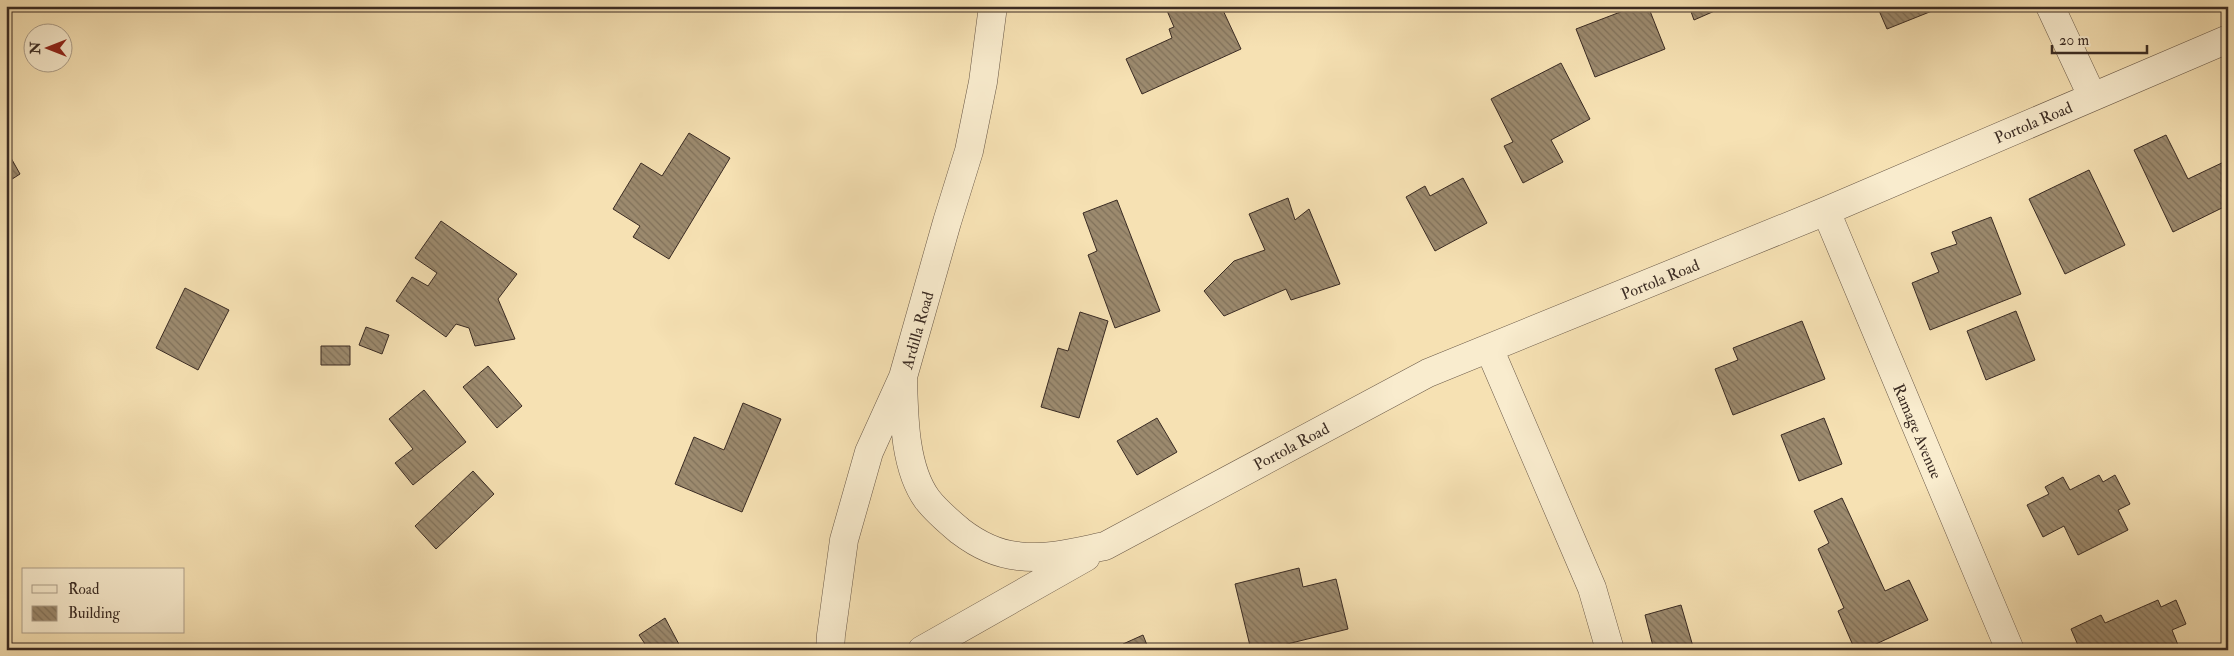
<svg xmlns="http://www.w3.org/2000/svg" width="2234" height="656" font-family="'IM FELL Double Pica',serif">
<defs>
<pattern id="building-back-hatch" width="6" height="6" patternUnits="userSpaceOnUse" patternTransform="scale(1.25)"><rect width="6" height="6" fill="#9c8a6e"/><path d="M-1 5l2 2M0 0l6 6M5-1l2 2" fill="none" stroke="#80715a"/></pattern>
</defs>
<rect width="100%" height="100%" fill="#f6e1b3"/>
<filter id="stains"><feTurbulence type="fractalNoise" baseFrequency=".004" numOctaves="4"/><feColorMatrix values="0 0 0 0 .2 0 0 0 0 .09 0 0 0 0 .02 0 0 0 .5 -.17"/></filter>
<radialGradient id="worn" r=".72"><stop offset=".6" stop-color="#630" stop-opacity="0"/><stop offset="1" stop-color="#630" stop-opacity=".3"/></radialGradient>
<path fill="url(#building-back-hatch)" stroke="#3a2b23" d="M1165,6h56l20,43 -99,45 -16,-35 46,-21 -3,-9 5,-2z
M1636,6h12l17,43 -70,28 -19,-48z
M1689,6h37l-32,14z
M1877,6h59l1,3 -50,20z
M1561,63l29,56 -39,21 12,22 -40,21 -19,-37 9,-4 -22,-43z
M689,133l41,25 -61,101 -36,-22 7,-11 -27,-17 28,-46 21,13z
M2166,135l22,44 40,-19v45l-55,27 -39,-82z
M6,149l14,25 -14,9z
M2089,170l36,75 -60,29 -36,-75z
M1463,178l24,45 -52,28 -29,-54 19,-11 5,10z
M1288,198l7,22 14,-11 31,75 -49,16 -5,-11 -62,27 -20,-25 30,-30 31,-11 -16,-36z
M1117,200l43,111 -45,17 -27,-73 9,-4 -14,-38z
M1991,217l30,77 -91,36 -18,-47 27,-11 -8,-19 26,-9 -5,-12z
M441,221l76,53 -19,25 17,40 -40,7 -6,-18 -13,-4 -10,13 -50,-36 16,-24 16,9 9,-13 -22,-15z
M185,288l44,22 -31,60 -42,-22z
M2016,311l19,49 -49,20 -19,-49z
M1080,312l28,9 -29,97 -38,-11 17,-59 10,3z
M1802,321l23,58 -92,36 -18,-46 23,-9 -5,-12z
M366,327l23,8 -7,19 -23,-9z
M321,346h29v19h-29z
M488,366l34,40 -25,22 -34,-41z
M424,390l42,52 -53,43 -18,-22 18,-14 -24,-30z
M743,403l38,16 -39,93 -67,-28 19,-47 30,13z
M1157,418l20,34 -40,23 -20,-34z
M1824,418l18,46 -43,17 -18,-46z
M473,471l21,23 -58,55 -21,-23z
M2099,475l4,7 12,-7 15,29 -12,6 10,20 -50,25 -14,-29 -21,11 -16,-32 22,-11 -4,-7 18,-10 7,13z
M1842,498l43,93 24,-11 19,40 -65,30h-8l-17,-39 6,-3 -26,-59 11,-6 -15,-32z
M1299,568l4,19 33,-8 12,50 -85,21h-12l-16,-66z
M2158,600l3,7 15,-7 10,24 -14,6 8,20h-100l-9,-21 30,-14 4,8z
M1681,605l13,45h-40l-9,-35z
M665,618l17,32h-33l-10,-15z
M1143,635l6,15h-24l-2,-6z"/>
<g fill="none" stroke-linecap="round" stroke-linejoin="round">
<g stroke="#695847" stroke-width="29">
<path id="minor" d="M2050,6l42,90
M1826,211l184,439
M1489,348l103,240 18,62
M903,377c1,38 1,90 24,122 9,12 21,22 33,32 17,13 37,23 58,25 29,4 58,-4 87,-10l323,-173 398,-162 402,-172
M830,650l1,-15 13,-95 25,-88 34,-75 44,-155 22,-71 14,-69 10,-76
M922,650l164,-93"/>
</g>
<use href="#minor" stroke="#f9ecce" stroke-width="28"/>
</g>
<g text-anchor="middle" stroke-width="5" stroke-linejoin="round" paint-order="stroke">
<g font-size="16" fill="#3a2b23" stroke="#f9ecce">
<text transform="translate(2033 122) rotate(-23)" y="6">Portola Road</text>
<text transform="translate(1660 279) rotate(-22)" y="6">Portola Road</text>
<text transform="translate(917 330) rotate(-74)" y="6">Ardilla Road</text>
<text transform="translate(1918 431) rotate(67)" y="6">Ramage Avenue</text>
<text transform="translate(1291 446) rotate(-28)" y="6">Portola Road</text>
</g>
</g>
<rect width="2234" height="656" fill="none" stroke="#f6e1b3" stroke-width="25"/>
<rect x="8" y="8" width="2219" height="641" fill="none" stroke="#3a2b23" stroke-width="2.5"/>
<rect x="12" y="12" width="2209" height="631" fill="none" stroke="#3a2b23"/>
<rect x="22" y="568" width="162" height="65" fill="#f9ecce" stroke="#ad9f8a"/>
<rect x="32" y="585" width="25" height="8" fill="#f9ecce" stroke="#ad9f8a"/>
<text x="68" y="594" font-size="15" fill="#3a2b23">Road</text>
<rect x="32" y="606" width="25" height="15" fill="url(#building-back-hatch)" stroke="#ad9f8a"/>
<text x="68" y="618" font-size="15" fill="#3a2b23">Building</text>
<g transform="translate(48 48) rotate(270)"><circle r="24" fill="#f9ecce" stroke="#ad9f8a"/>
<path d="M0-4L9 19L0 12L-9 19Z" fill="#8f2418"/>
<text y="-8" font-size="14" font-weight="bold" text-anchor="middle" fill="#3a2b23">N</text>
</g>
<path d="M2052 45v8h95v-8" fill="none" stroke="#3a2b23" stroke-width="2.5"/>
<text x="2059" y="45" font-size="15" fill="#3a2b23" stroke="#f9ecce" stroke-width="4" paint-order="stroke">20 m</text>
<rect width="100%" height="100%" filter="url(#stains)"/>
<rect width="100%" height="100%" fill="url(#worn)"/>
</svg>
